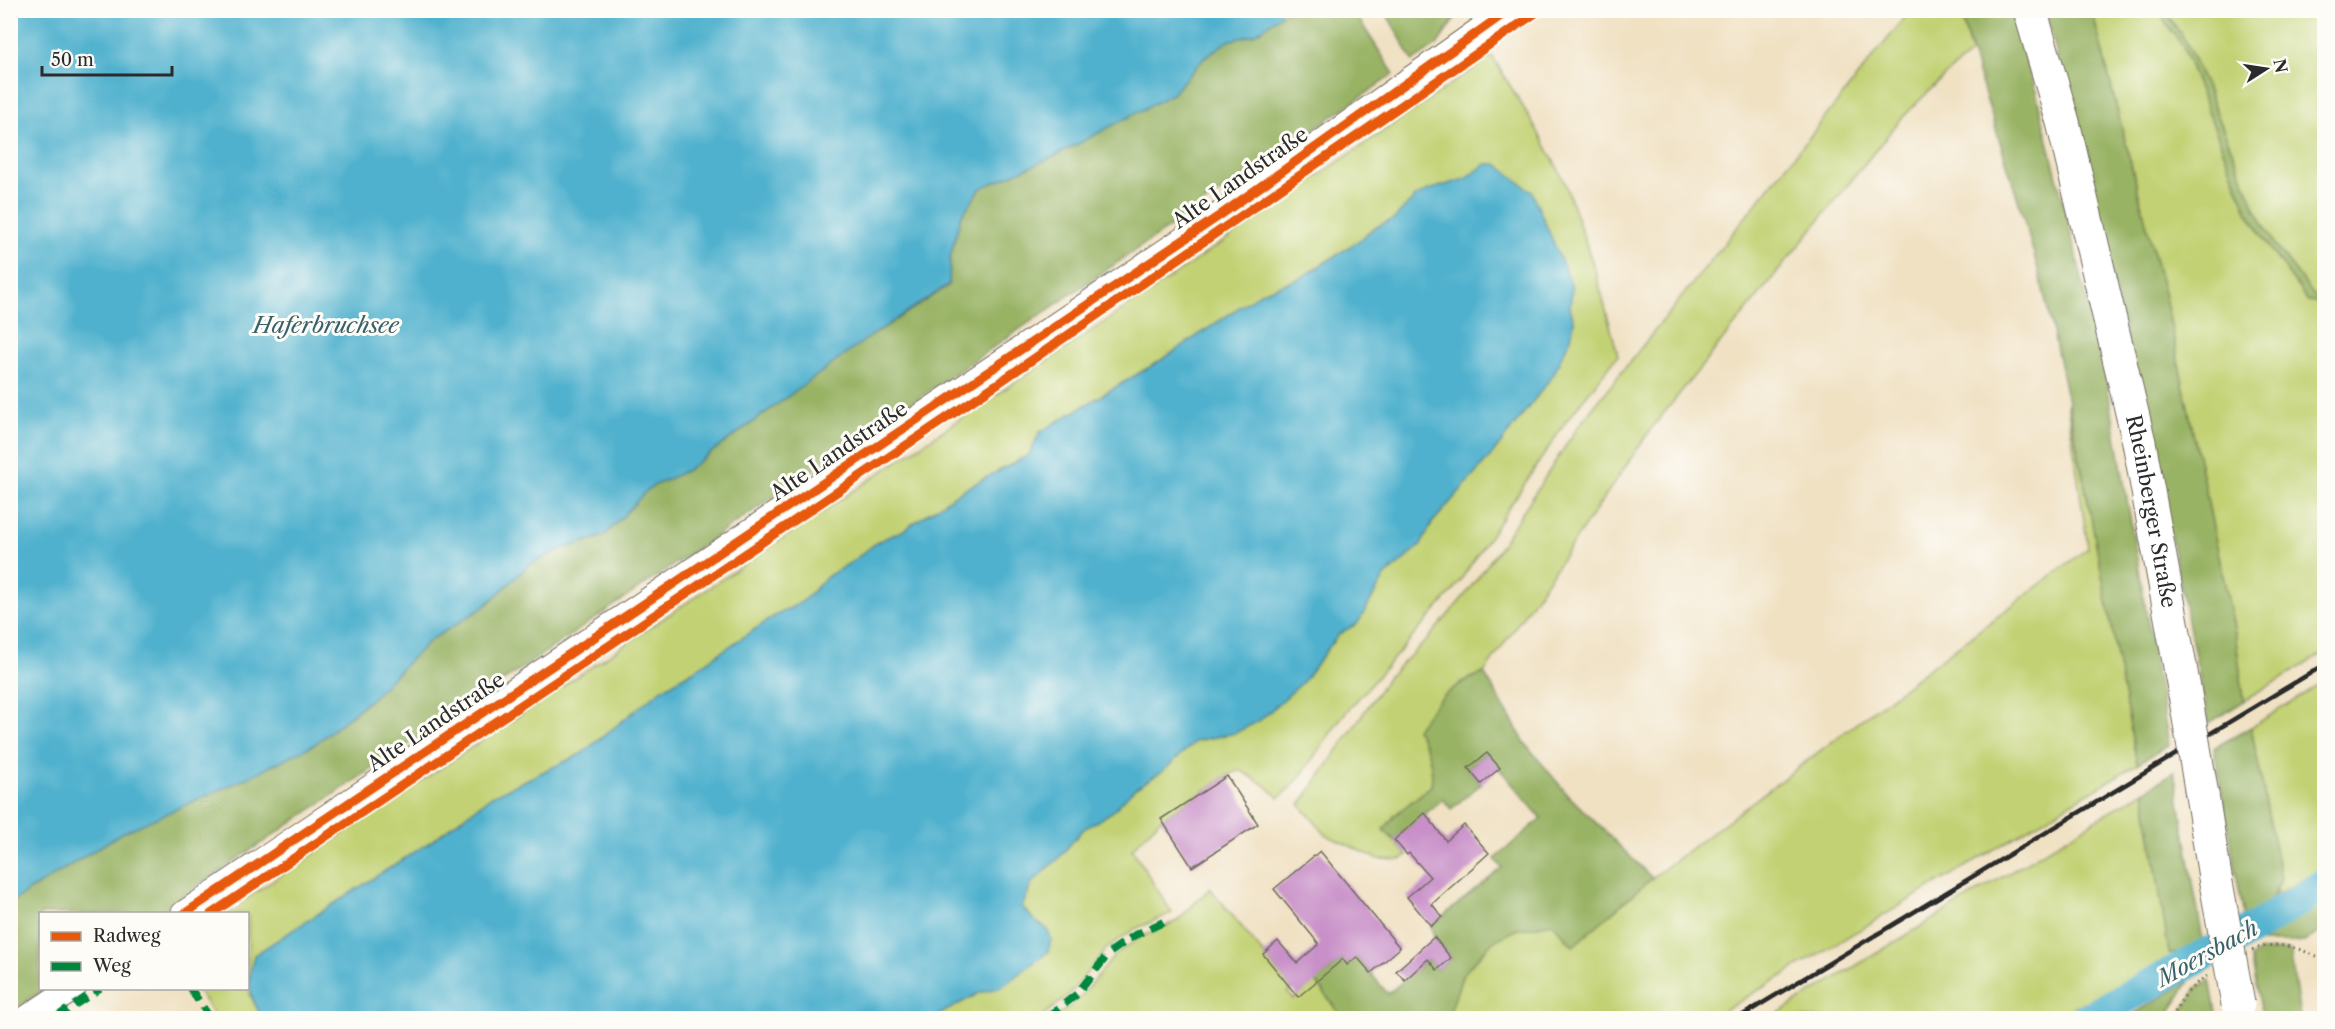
<svg xmlns="http://www.w3.org/2000/svg" width="2335" height="1029" font-family="'Libre Caslon Text',serif">
<rect width="100%" height="100%" fill="#fdfcf7"/>
<filter id="ink" filterUnits="userSpaceOnUse"><feTurbulence type="fractalNoise" baseFrequency=".0167" numOctaves="2"/><feDisplacementMap in="SourceGraphic" scale="12" xChannelSelector="R" yChannelSelector="G"/><feConvolveMatrix kernelMatrix="1 2 1 2 8 2 1 2 1" color-interpolation-filters="sRGB"/></filter>
<filter id="wash" filterUnits="userSpaceOnUse"><feTurbulence type="fractalNoise" baseFrequency=".008" numOctaves="4" result="noise"/><feDisplacementMap in="SourceGraphic" scale="24" xChannelSelector="R" yChannelSelector="G"/><feGaussianBlur stdDeviation="1.35" result="paint"/><feColorMatrix in="noise" values="0 0 0 0 0 0 0 0 0 0 0 0 0 0 0 0 0 1.4 0 .05"/><feComposite in="paint" operator="in"/></filter>
<g filter="url(#wash)">
<rect width="100%" height="100%" fill="#f0e1c3"/>
<path fill="#c2d173" stroke="#767e4f" stroke-width="1.5" d="M2157,10l25,35 65,166 23,38 38,52 16,2v350l-80,48 -9,-68 -70,-336 -73,-286z
M2322,10l2,3v282l-9,2 -40,-52 -20,-37 -52,-129 -17,-37 -21,-31z
M1910,11h50l11,42 -27,23 -44,44 -249,309 -167,244 -24,9 -34,62 7,30 -2,12 -36,29 -11,15 23,25 -6,5 -23,-1 -52,-24 -26,-30 89,-129 37,-35 39,-46 33,-45 79,-122z
M1492,56l44,72 28,52 31,90 23,85 -51,65 -113,170 -113,128 -44,63 -18,17 -14,-13 -25,-15 -13,6 -66,43 -29,30 40,64 -37,16 -27,18 -39,48 -29,23h-107l46,-25 22,-6 23,-18 23,-40 -12,-8 -13,-14 10,-24 26,-24 24,-29 30,-18 22,-23 29,-18 33,-30 39,-8 67,-50 37,-49 19,-11 27,-47 36,-31 11,-22 62,-71 60,-78 7,-17 10,-19 3,-17 -4,-14 2,-21 -86,-122 -21,15 -36,11 -14,7 -21,22 -20,9 -14,12 -59,38 -39,14 -99,67 -123,73 -11,23 -68,36 -59,40 -23,10 -29,22 -22,13 -26,26 -29,15 -80,54 -31,18 -81,65 -89,42 -62,46 -180,153 12,23h-46l-19,-29 51,-1v-74l-23,-1 951,-639z
M2067,403l34,161 36,200 -425,254h-272l10,-7 13,-37 29,-32 23,-12 38,-7 20,23 79,-68 436,-330z
M2324,682v186l-50,28 7,-17 -30,-152z
M2144,791l25,162 14,-1 -40,23 -92,43h-281z
M1210,888l82,101 -4,4 6,6 22,-18 26,37h-287l23,-18 37,-45 26,-18 36,-16z"/>
<path fill="#99b365" stroke="#626f48" stroke-width="1.5" d="M1285,11l68,-1 41,64 -854,582 -383,257 -117,1v74l5,1 -34,22v-109l111,-69 193,-89 57,-46 57,-57 55,-34 45,-42 32,-16 43,-13 45,-48 38,-18 181,-132 81,-53 1,-28 11,-41 20,-28 74,-32 117,-62 33,-37 23,-16 27,-7z
M1385,11h75l-23,34 -24,16z
M1960,11h49l27,81 70,285 63,368 -32,19c-29,-153 -55,-306 -90,-458 -23,-100 -60,-197 -87,-295z
M2046,11h46l73,286 70,336 9,68 -35,22 -63,-307z
M2157,11h8l21,31 17,37 52,129 20,37 40,52 9,-2v8l-16,-2 -38,-52 -23,-38 -65,-166z
M1484,673l41,70 42,51 85,84 -79,68 -20,-23 -38,7 -23,12 -29,32 -13,38 -10,6h-98l-26,-37 27,-22 5,5 9,-7 31,37 40,-35 9,11 14,-12 -17,-21 -3,-11 71,-58 -7,-9 46,-41 -55,-65 -18,15 13,16 -30,25 -8,-10 -49,41 -10,-10 11,-15 36,-29c3,-22 -3,-38 -15,-57 21,-29 33,-43 68,-56z
M2251,727l30,152c-9,23 -15,32 -36,44l-31,-175z
M2174,772l30,175 -7,4 -28,2 -25,-162z
M2324,900v29l-20,13h-47z
M2290,950l10,68h-37l-12,-61 9,-6z
M2210,980l7,38h-39l18,-30z
M2189,981l-23,37h-39z"/>
<path fill="#4fb1ce" stroke="#3d6e7c" stroke-width="1.5" d="M11,10h1269l1,5 -26,19 -27,7 -23,16 -33,37 -117,62 -74,32 -20,28 -11,41 -1,27 -81,54 -181,132 -38,18 -45,48 -43,13 -32,16 -45,42 -55,34 -57,57 -57,46 -68,34 -125,55 -111,69z
M1486,164h11l35,28 40,94 -2,21 4,14 -3,17 -10,19 -7,17 -60,78 -62,71 -11,22 -36,31 -27,47 -19,11 -37,49 -43,38 -24,12 -39,8 -33,30 -29,18 -22,23 -30,18 -24,29 -26,24 -10,24 13,14 12,8 4,10 -3,13 -47,35 -22,6 -46,25h-671c-14,-26 -16,-33 -8,-63l176,-113 62,-46 89,-42 81,-65 31,-18 80,-54 29,-15 26,-26 22,-13 29,-22 23,-10 59,-40 68,-36 11,-23 123,-73 99,-67 39,-14 59,-38 14,-12 20,-9 21,-22 14,-7 36,-11z"/>
<g fill="none" stroke-linecap="round" stroke-linejoin="round">
<path stroke="#4fb1ce" stroke-width="32" d="M2088,1018l168,-91 68,-42"/>
</g>
<g id="blocks">
<path fill="#c88fc8" d="M1487,753l13,15 -19,16 -13,-16z
M1227,776l31,48 -66,43 -31,-48z
M1425,813l21,28 18,-16 25,28 -57,51 10,13 -11,9 -24,-29 23,-20 -21,-24 -2,2 -13,-15z
M1320,851l80,97 -29,25 -14,-16 -10,8 -4,-6 -45,38 -35,-43 15,-13 19,22 22,-19 -45,-55z
M1434,937l17,21 -14,12 -9,-11 -23,21 -9,-9z"/>
</g>
</g>
<g filter="url(#ink)">
<use href="#blocks" fill-opacity="0" stroke="#706b60" stroke-width="1.5"/>
<g fill="none" stroke-linecap="round" stroke-linejoin="round">
<g stroke="#706b60" stroke-width="28">
<path id="minor" d="M184,914l1035,-698 290,-206
M28,1018l45,-30"/>
</g>
<g stroke="#706b60" stroke-width="35">
<g id="major">
<path id="s1" d="M2030,10l33,112 76,320 46,252"/>
<path d="M2202,795l13,82"/>
</g>
</g>
<path stroke="#706b60" stroke-width="3" stroke-dasharray="1.5 4.5" stroke-linecap="butt" d="M2252,950c28,-11 47,-1 72,9
M2173,1018c5,-17 19,-33 34,-42"/>
<use href="#minor" stroke="#fff" stroke-width="26"/>
<use href="#major" stroke="#fff" stroke-width="33"/>
<path stroke="#2b2b2b" stroke-width="4.5" d="M1738,1018l586,-353"/>
<g stroke="#706b60" stroke-width="35" stroke-linecap="butt">
<path id="major-bridge" d="M2185,694l17,101
M2215,877l23,127"/>
</g>
<use href="#major-bridge" stroke="#fff" stroke-width="33"/>
<path stroke="#00873e" stroke-width="8" stroke-dasharray="15 8" stroke-linecap="butt" d="M190,988l20,30
M55,1018l45,-30
M1047,1018l30,-24 32,-41 26,-18 35,-16"/>
<g stroke="#fdfcf7" stroke-width="13">
<path id="cycleway" d="M184,914l1035,-698 290,-206
M211,914l786,-530 543,-374"/>
</g>
<use href="#cycleway" stroke="#e8590c" stroke-width="9"/>
</g>
</g>
<g text-anchor="middle" stroke-width="6" stroke-linejoin="round" paint-order="stroke">
<g font-size="21" fill="#2b2b2b" stroke="#fdfcf7">
<text transform="translate(1240 178) rotate(-35)" y="7">Alte Landstraße</text>
<text transform="translate(839 451) rotate(-34)" y="7">Alte Landstraße</text>
<text dy="7" stroke="none"><textPath href="#s1" startOffset="516">Rheinberger Straße</textPath></text>
<text transform="translate(436 722) rotate(-34)" y="7">Alte Landstraße</text>
</g>
<g font-size="22" font-style="italic" fill="#39616c" stroke="#fdfcf7">
<text x="326" y="333">Haferbruchsee</text>
<text transform="translate(2207 953) rotate(-29)" y="8">Moersbach</text>
</g>
</g>
<rect width="2335" height="1029" fill="none" stroke="#fdfcf7" stroke-width="36"/>
<rect x="39" y="912" width="210" height="78" fill="#fdfcf7" stroke="#a9a8a5" stroke-width="1.5"/>
<rect x="51" y="932" width="30" height="9" fill="#e8590c" stroke="#a9a8a5" stroke-width="1.5"/>
<text x="93" y="942" font-size="18" fill="#2b2b2b">Radweg</text>
<rect x="51" y="962" width="30" height="9" fill="#00873e" stroke="#a9a8a5" stroke-width="1.5"/>
<text x="93" y="972" font-size="18" fill="#2b2b2b">Weg</text>
<g transform="translate(2266 69) rotate(78)" stroke="#fdfcf7" stroke-width="4.5" paint-order="stroke">
<path d="M0-4.5L10 22L0 15L-10 22Z" fill="#2b2b2b"/>
<text y="-9" font-size="16" font-weight="bold" text-anchor="middle" fill="#2b2b2b">N</text>
</g>
<path d="M42 66v9h130v-9" fill="none" stroke="#2b2b2b" stroke-width="3"/>
<text x="51" y="66" font-size="18" fill="#2b2b2b" stroke="#fdfcf7" stroke-width="4.5" paint-order="stroke">50 m</text>
</svg>
